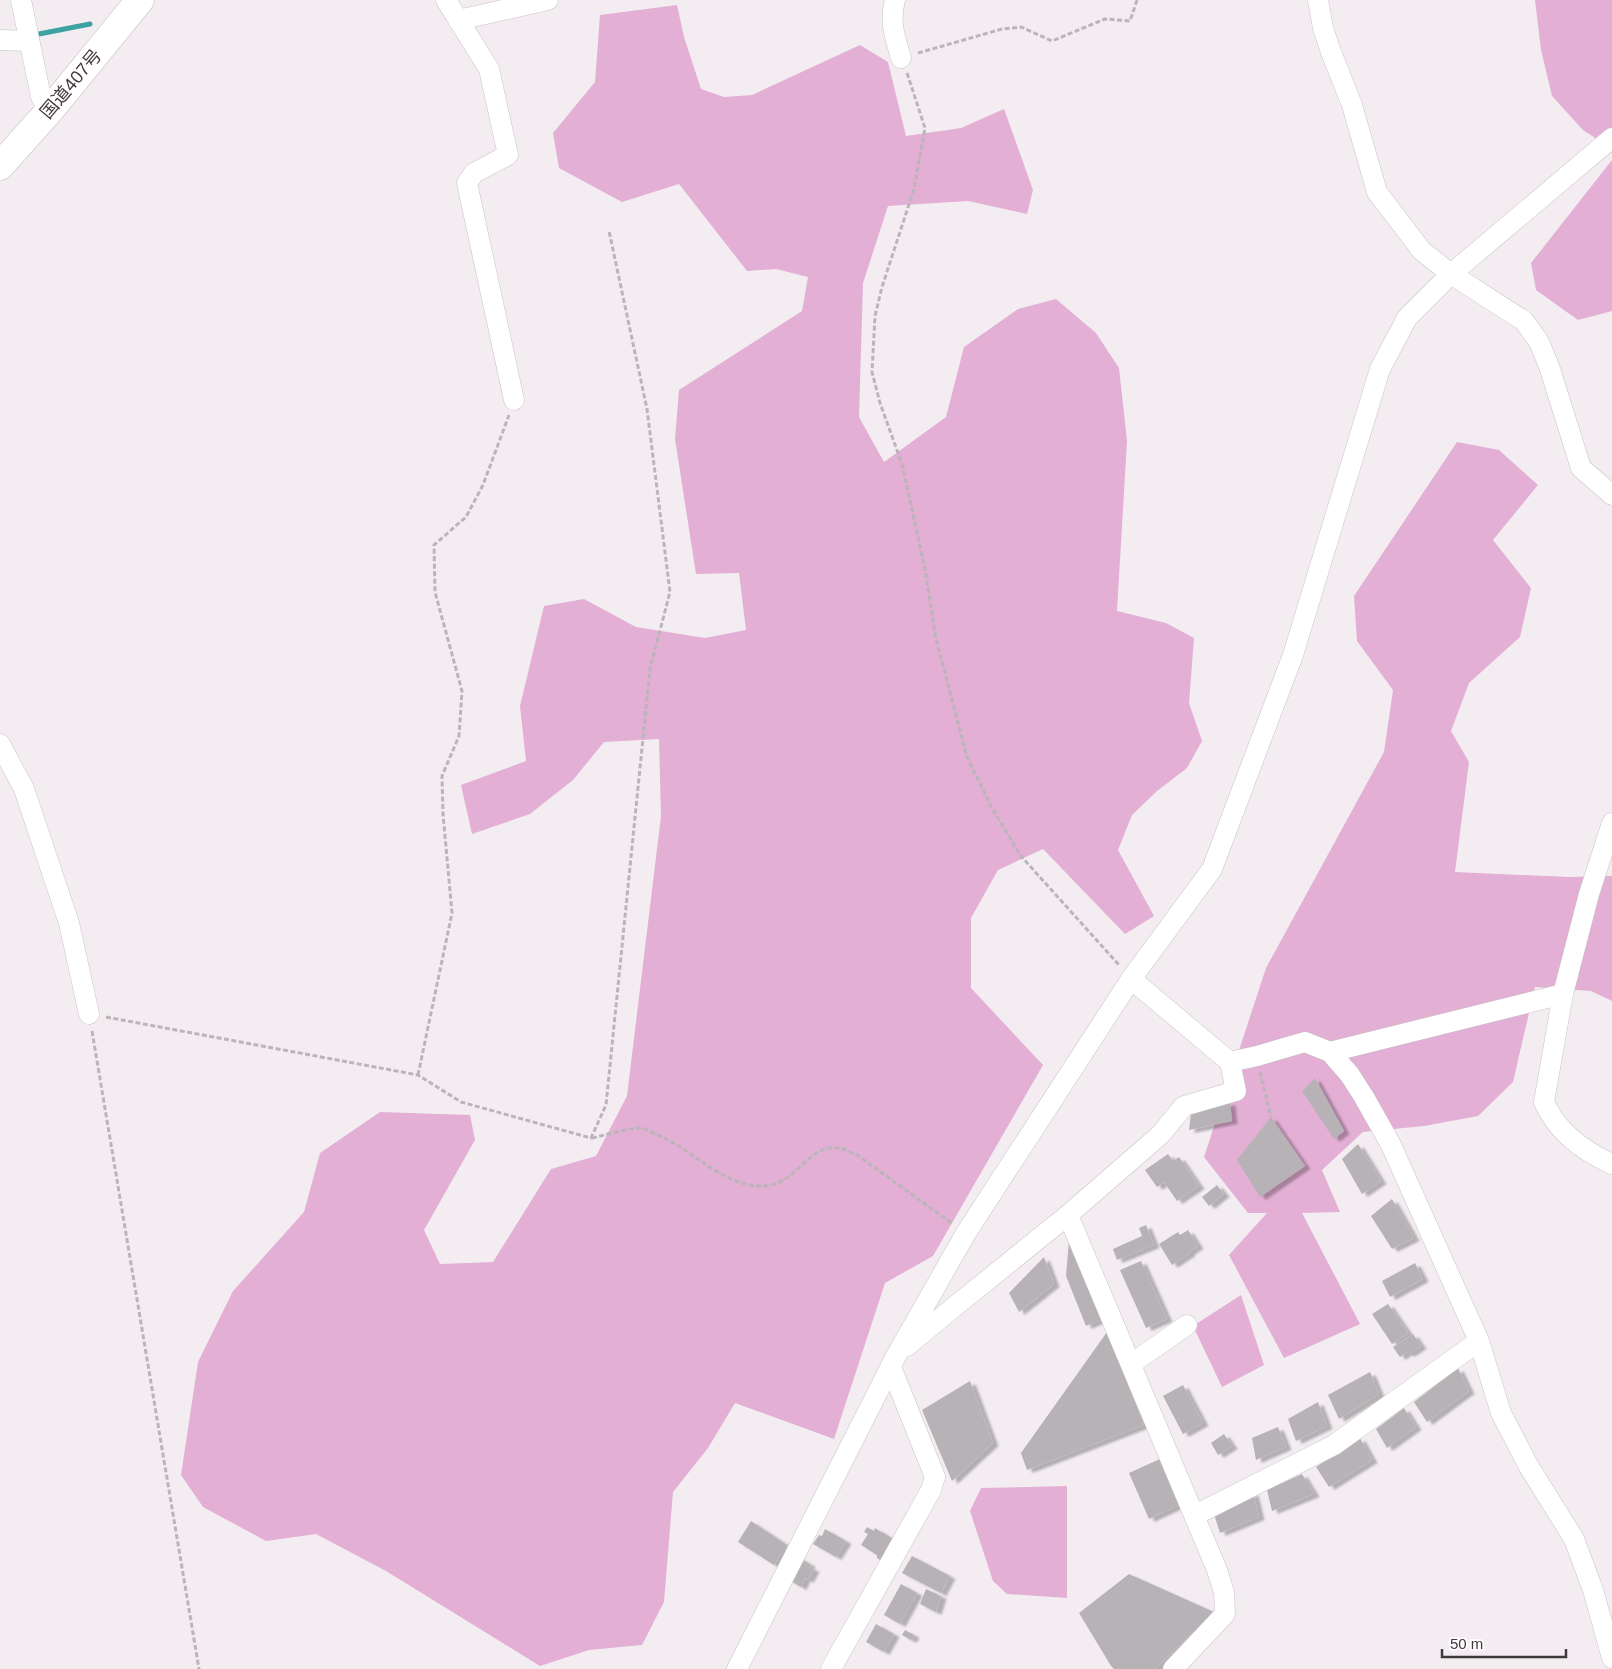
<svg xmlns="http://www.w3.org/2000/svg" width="1612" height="1669" font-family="Helvetica,'Noto Sans JP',sans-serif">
<defs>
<filter id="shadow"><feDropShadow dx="5.5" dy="3" stdDeviation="1" flood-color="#0004"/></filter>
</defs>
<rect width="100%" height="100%" fill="#f3edf1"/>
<path fill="#e3afd5" d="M1535,0h77v149l-29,-19 -31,-34 -11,-46z
M677,5l7,32 17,52 23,8 28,-2 108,-50 28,17 18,74 55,-8 43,-19 29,81 -6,24 -59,-13 -80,5 -25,77 -4,134 25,45 62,-45 18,-70 54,-38 38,-10 40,34 23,35 8,73 -10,170 49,12 28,15 -5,65 13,38 -15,27 -30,23 -25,24 -14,35 36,66 -29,18 -82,-85 -45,21 -27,48v70l72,77 -110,191 -48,27 -51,156 -99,-36 -27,45 -35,44 -9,110 -22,43 -53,5 -49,16 -154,-95 -70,-37 -50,7 -63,-34 -22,-32 17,-113 35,-71 71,-79 16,-59 60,-41 90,3 5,25 -51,90 16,34 53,-2 58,-93 45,-13 31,-60 34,-280 -2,-77 -55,3 -31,38 -43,34 -58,20 -11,-49 65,-24 -6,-55 24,-100 40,-7 52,28 69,11 41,-8 -7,-57 -43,1 -21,-135 4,-49 123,-79 6,-34 -32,-8 -29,2 -68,-87 -57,18 -63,-34 -6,-35 42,-51 5,-67z
M1612,160v151l-34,9 -42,-30 -5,-27z
M1457,442l42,8 39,35 -45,55 38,48 -11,49 -51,46 -18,48 18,31 -14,110 113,5 44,-1v125l-21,-10 -56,-4 -22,95 -35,34 -54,10 -61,6 -41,38 18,42 -38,1 58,111 -76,34 -55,-103 38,-42h-19l-44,-56 62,-189 118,-216 9,-62 -36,-49 -3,-45z
M1241,1295l23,70 -42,22 -29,-61z
M1067,1486v112l-60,-4 -14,-13 -23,-70 11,-23z"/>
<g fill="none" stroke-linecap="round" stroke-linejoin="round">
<path stroke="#3ca2a2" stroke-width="5" d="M39,34l51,-10"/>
</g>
<path fill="#b7b2b6" filter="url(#shadow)" d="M1315,1078l29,53 -10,8 -32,-48z
M1230,1102l2,19 -43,9 2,-17z
M1271,1117l34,49 -45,31 -23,-37z
M1358,1144l23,37 -19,13 -20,-35z
M1168,1154l5,7 6,-4 20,29 -22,15 -13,-19 -7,5 -12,-17z
M1217,1185l7,9 -15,12 -7,-9z
M1392,1199l22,39 -22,11 -21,-33z
M1146,1225l8,20 -37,15 -4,-11 29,-13 -3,-8z
M1188,1230l10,16 -9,6 1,1 -18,12 -13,-21 19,-12 2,3z
M1069,1241l33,78 -16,7 -20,-50z
M1044,1257l10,27 -35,28 -10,-19z
M1141,1261l26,58 -21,9 -26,-58z
M1415,1263l8,16 -33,18 -8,-16z
M1388,1304l20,29 -16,11 -20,-30z
M1107,1332l37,93 -117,45 -6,-17z
M1413,1334l8,12 -12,8 -2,-2 -7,5 -7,-10z
M1458,1368l11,23 -42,31 -13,-20z
M1370,1372l9,22 -40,25 -11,-24z
M970,1381l23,62 -41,38 -30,-71z
M1183,1385l20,38 -20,11 -20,-38z
M1318,1402l9,24 -31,15 -8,-22z
M1404,1408l12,19 -29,21 -11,-19z
M1278,1427l8,20 -30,13 -4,-22z
M1224,1434l8,12 -14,9 -7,-12z
M1360,1438l12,22 -43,27 -13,-20z
M1162,1458l17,47 -30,14 -20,-46z
M1302,1474l12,20 -42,17 -5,-21z
M1253,1492l6,25 -39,16 -6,-19z
M751,1521l36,24 -13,20 -36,-23z
M867,1527l7,4 1,-3 20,12 -9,24 -9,-6v-3l-16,-10 7,-11 -4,-2z
M825,1529l21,12 -10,16 -23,-13 6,-9 3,1z
M912,1556l38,20 -9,17 -39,-20z
M798,1557l12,7 -1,3 5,2 -6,11 -3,-2 -4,9 -12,-7z
M1129,1574l85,38 -59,57h-41l-3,-3 -32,-53z
M901,1584l16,9 -17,31 -16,-9z
M926,1589l15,7 -5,16 -16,-8z
M876,1624l18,10 -10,18 -18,-10z
M905,1630l9,5 -3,5 -9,-5z"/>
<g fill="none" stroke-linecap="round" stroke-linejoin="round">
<g stroke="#c8c2c6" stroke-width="21">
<path id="minor" d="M21,0l20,97 10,12
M446,0l43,69 19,86 -34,18 -7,10 47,217
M895,0c-6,23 0,36 6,58
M1318,0l5,28 8,24 21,53 25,87 45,59 29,23 73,47 15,21 10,24 32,102 31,27
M458,20l90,-20
M0,40l29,1
M0,744l24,45 45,134 20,91
M1612,823l-23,71 -26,100 -19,108c13,30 39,49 68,62
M1131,979l99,83 27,-6 48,-14 25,10 20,23 14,22 27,48 88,196 22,72 27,52 46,74 19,51 19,68
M1330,1052l233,-58
M1068,1215l92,-80 24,-29 52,-15 -6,-29
M907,1346l47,-39 114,-92 149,355 7,22 1,22 -52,55
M1131,1364l56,-39
M1195,1515l139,-70 145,-104
M737,1669l159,-313 70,-123 165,-254 81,-110 81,-214 87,-286 27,-51 44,-44 161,-136
M831,1669l100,-179 4,-13 -44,-110"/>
</g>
<g stroke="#c8c2c6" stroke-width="29">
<path id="highway" d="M0,166l51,-57 89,-109"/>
</g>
<path stroke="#bbb5b9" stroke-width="3" stroke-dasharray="5 2.5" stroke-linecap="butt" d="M918,53l84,-24 19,-2 31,14 53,-22 25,2 7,-21
M907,73l18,55 -11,61 -32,98 -7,29 -3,56 8,31 22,61 23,105 11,70 31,118 24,49 29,49 99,110
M106,1017l312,58 43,27 130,36 15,-33 44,-436 20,-77 -23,-183 -38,-178
M92,1031l107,638
M1260,1072l11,45
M418,1075l34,-162 -9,-99 -1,-38 17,-40 3,-45 -27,-99 -1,-47 32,-28 17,-32 26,-70
M592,1138c10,-2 40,-11 49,-10 4,1 10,4 14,6 36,13 68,54 109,52 32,-1 45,-43 75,-38 6,1 13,5 18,7l96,69"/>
<use href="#minor" stroke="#fff" stroke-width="20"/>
<use href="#highway" stroke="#fff" stroke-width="28"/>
</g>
<g text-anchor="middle" stroke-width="4.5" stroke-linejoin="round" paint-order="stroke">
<g font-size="18" fill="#3e3b3d" stroke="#fffbfe">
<text transform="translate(71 84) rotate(-50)" y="6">国道407号</text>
</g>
</g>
<path d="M1442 1649v8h124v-8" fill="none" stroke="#3e3b3d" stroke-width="2.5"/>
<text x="1450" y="1649" font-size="15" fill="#3e3b3d" stroke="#fffbfe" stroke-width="4" paint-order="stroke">50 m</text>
</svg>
